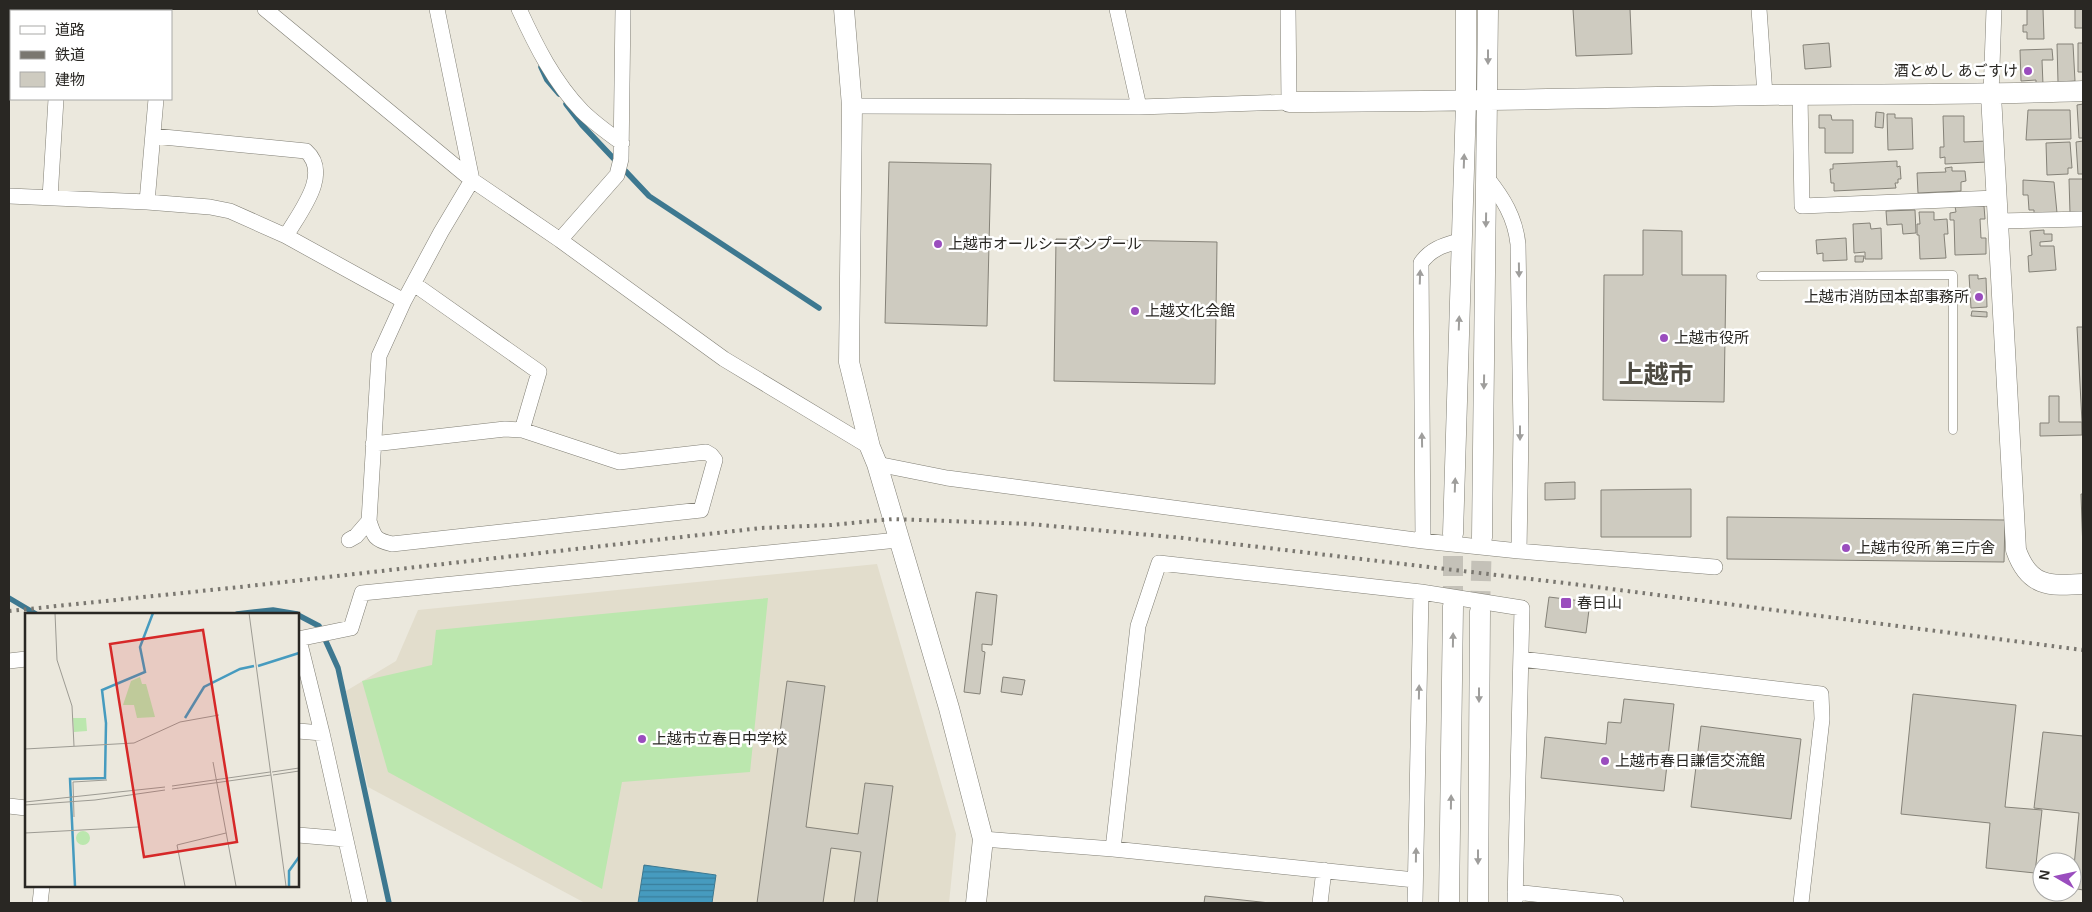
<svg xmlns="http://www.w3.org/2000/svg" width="2092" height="912" font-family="Helvetica,'Noto Sans JP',sans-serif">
<defs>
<pattern id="water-rules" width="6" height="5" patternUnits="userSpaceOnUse" patternTransform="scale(1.25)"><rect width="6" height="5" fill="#469bbf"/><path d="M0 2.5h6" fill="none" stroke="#3a7e9b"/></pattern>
</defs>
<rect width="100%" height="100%" fill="#ebe8dd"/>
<path fill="#e2ddcc" d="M877,564l79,270 -7,69h-364l-217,-116 -22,-96 50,-30 22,-51z"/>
<path fill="#bbe7ae" d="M768,598l-18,174 -128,10 -20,107 -214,-117 -26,-91 70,-16 4,-35z"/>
<path fill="url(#water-rules)" stroke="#3d7890" d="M644,865l72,10 -4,28h-74z"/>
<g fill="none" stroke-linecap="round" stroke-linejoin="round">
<path stroke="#3d7890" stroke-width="5.5" d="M541,67l6,13 12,14
M566,104l16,21 67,71 170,112
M9,598l27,16
M237,614l36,-4 24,4
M298,615l21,11 19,42 51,235"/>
</g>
<path fill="#cecbc0" stroke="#858278" d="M1573,9h57l2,45 -56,2z
M2027,9h16l1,30h-17v-7h-4v-7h4z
M2075,9h8v19h-8z
M1829,43l2,24 -26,2 -2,-24z
M2078,43h5v29h-5z
M2057,44h16l2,37 -17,1z
M2052,49l1,11h-11l1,25h-7v-5l-15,1 -1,-31z
M2083,104v34h-4l-2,-33z
M2028,110h42l1,29 -45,1z
M1876,112l8,1 -1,15 -8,-1z
M1887,114h8v4h17l1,31 -25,1z
M1819,115h12l1,5h21v33h-28v-25h-6z
M1943,116h21v26l23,-1 1,21 -43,2v-7l-5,1v-11h4z
M2083,141v33h-5l-2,-32z
M2070,142l2,26h-4v6l-21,1 -1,-32z
M1897,161v6l3,-1 1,13h-3v4h-3l1,5 -62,3v-8h-3l-1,-14h3v-5z
M889,162l102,2 -4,162 -102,-3z
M1952,167v4h13l1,10 -5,1v9l-43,2 -1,-20 29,-1 -1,-4z
M2069,179h14v33l-13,1z
M2023,180l31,2 3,31 -23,1v-4h-5l-1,-15h-5z
M1955,206h29l1,13h-5l1,19h5v16l-31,1 -1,-35h-4v-7l6,-1z
M1915,210l1,23 -13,1 -1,-10 -15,1 -1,-14z
M1919,212h15v8l13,-1 1,15h-4l2,24 -26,1 -1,-24h-2v-11h3z
M1870,223l1,6 10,-1 1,31h-17v-7l-11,1 -1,-29z
M1643,230l39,1v44h44l-2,127 -121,-2 1,-125h39z
M2044,230v4h8v7l-12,1v4h14l2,24 -27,2 -1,-16 4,-1 -2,-24z
M1846,238l1,22 -24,1v-8l-6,1 -1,-14z
M1056,239l161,3 -2,142 -161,-3z
M1855,256h9l-1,6h-8z
M1969,275h9v4l8,-1 1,29 -16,1z
M1972,311l15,1v5l-16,-1z
M2077,327h6v123l-1,-28z
M2049,396h10v26h23v13l-42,1v-13h9z
M1575,482v17l-30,1v-17z
M1691,489v48h-90v-47z
M2081,494h2v57z
M1727,517l278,3 -1,42 -277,-3z
M976,592l21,3 -5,50 -10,-1v7l3,1 -5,42 -16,-2z
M1549,597l41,5 -4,31 -41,-6z
M1003,677l22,3 -3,15 -21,-3z
M787,681l38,5 -19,141 52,7 7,-51 28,3 -16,117h-23l7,-51 -30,-4 -8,55h-66z
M1913,694l103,11 -11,102 37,3 -7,63 -49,-5 4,-45 -89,-9z
M1624,699l50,5 -10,87 -123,-13 4,-41 61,7 2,-22 13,1z
M1701,726l100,13 -10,80 -100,-12z
M2043,732l40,4v154l-11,-2 7,-75 -45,-5z
M1205,896l65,7h-66z"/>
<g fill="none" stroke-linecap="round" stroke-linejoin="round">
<path stroke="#c4c1b8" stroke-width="20" stroke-dasharray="20 10" stroke-linecap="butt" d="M1453,606v-72
M1480,611l2,-73"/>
<g stroke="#817f75" stroke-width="9">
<path id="service" d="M1761,276l192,-1v155"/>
</g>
<g stroke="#817f75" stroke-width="16">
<path id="minor" d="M265,9l207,171 88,60 164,119 146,88
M519,9c17,37 35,73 63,102 12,12 26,22 40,32
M1117,9l22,98
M1759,9l6,86
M9,52h2
M1800,95l2,111 194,-8
M1991,95l3,-86
M852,106l287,1 150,-5 -1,-93
M153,136l153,15c26,23 -7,62 -20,85
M1487,178c16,20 28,39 31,66l3,186 -2,121
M9,196l138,6 63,5 20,4 56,25 118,65
M50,198l6,-99
M147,202l9,-103
M1998,221l85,-2
M560,240l57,-65 4,-16 2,-150
M373,444l132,-15 17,1
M877,464l70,14 476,63 96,10 196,16
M369,521c5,16 6,19 23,23l309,-34 12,-43 2,-7 -4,-5 -5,-3 -87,10 -97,-32 17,-58 -125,-88
M349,540l7,-4 13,-15 10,-165 25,-55 37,-69 31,-52 -35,-171
M1423,541l-2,-278c10,-15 24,-18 41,-23
M298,639l53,-11 11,-35 536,-53
M299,640l23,93 38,170
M1521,659l300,35 1,25 -21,184
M9,661l17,-2
M298,731l24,2
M9,806l17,2
M298,835l47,4
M983,839l130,10 302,31
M1113,849l25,-223 21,-63 262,29 101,16 -7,295
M1515,892l101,11
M40,903l2,-17
M1320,903l4,-33
M1415,903l6,-311"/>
</g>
<g stroke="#817f75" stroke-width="21">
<path id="tertiary" d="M844,9l8,97 -3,256 21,85 7,17 72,244 34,131 -7,64
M1991,95l25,455c13,37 33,36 67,34
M1289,102c159,0 317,-4 475,-7 107,-1 213,0 319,-4
M1453,534l13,-432v-93
M1482,538l6,-529
M1449,903l4,-297
M1478,903l2,-292"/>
</g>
<use href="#service" stroke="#fff" stroke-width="8"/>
<use href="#minor" stroke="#fff" stroke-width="15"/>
<use href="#tertiary" stroke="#fff" stroke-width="20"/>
<path stroke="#7a7770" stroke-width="4" stroke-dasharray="2.5 5" stroke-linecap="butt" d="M9,611l231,-24 521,-59 70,-3 62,-6 137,5 153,14 390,46 510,66"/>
</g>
<defs><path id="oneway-solid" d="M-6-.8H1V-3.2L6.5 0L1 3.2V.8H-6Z" transform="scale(1.25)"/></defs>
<g fill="#9f9e9c">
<use href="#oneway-solid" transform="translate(1488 57) rotate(90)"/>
<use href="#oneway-solid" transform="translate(1464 161) rotate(-88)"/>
<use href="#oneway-solid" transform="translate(1486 220) rotate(91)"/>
<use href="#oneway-solid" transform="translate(1519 270) rotate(89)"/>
<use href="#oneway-solid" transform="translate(1420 277) rotate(-88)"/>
<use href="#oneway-solid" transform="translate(1459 323) rotate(-88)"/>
<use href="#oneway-solid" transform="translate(1484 382) rotate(91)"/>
<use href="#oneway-solid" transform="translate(1520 433) rotate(90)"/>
<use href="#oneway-solid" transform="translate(1422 440) rotate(-91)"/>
<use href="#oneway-solid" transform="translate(1455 485) rotate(-88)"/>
<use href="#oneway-solid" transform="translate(1453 640) rotate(-89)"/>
<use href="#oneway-solid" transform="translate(1419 692) rotate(-89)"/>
<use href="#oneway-solid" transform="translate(1479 695) rotate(90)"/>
<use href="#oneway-solid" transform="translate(1451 802) rotate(-89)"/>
<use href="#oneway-solid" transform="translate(1416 855) rotate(-89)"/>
<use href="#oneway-solid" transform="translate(1478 857) rotate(90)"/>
</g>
<g fill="#9a4dbe" stroke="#fff" stroke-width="2">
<circle cx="2028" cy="71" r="5"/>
<circle cx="938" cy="244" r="5"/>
<circle cx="1979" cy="297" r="5"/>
<circle cx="1135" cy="311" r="5"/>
<circle cx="1664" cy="338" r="5"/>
<circle cx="1846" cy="548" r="5"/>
<rect x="1560" y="597" width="12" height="12" rx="2.5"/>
<circle cx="642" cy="739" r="5"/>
<circle cx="1605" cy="761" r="5"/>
</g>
<g text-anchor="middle" stroke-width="5" stroke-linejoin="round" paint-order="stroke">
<g font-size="15" fill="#292723" stroke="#fff" text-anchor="start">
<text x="2018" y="76" text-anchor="end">酒とめし あごすけ</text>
<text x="948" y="249">上越市オールシーズンプール</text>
<text x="1969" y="302" text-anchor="end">上越市消防団本部事務所</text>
<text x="1145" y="316">上越文化会館</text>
<text x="1674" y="343">上越市役所</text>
<text x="1856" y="553">上越市役所 第三庁舎</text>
<text x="1577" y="608">春日山</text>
<text x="652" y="744">上越市立春日中学校</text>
<text x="1615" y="766">上越市春日謙信交流館</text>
</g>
<g font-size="25" font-weight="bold" fill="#4e4b42" stroke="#fff">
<text x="1656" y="383">上越市</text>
</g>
</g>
<g transform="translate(25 613)">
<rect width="274" height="274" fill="#ebe8dd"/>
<path d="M48,105h13l1,13 -13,1zM51 225a7 7 0 1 1 14 0a7 7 0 1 1-14 0Z" fill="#bbe7ae"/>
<path d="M115,64l2,7h4l9,33 -18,1 -3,-13h-11l8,-24z" fill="#bbe7ae"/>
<path fill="none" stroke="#469bbf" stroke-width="2.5" d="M233,53l41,-13M160,105l19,-31 36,-18 14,-3M50,273l-5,-107 35,-1 1,-55 -4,-33 43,-18 -5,-25 13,-34M264,273v-15l10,-14"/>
<path fill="none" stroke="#9d9b93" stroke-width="1" d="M30,0l2,47 15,46 2,40M224,0l37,273M0,136l109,-6 46,-21 39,-7M188,149l23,124M247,159l27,-4M248,162l26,-4M147,173l98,-14M147,176l99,-14M0,189l140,-15M0,192l70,-5 70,-10M49,204l-1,-35 34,-2M0,220l113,-6M160,273l-8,-41 49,-12"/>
<path fill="#d62828" fill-opacity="0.15" stroke="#d62828" stroke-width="2.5" d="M178,17l34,212 -93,15 -34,-213z"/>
<rect width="274" height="274" fill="none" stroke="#292723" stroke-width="2.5"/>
</g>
<rect width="2092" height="912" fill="none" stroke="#292723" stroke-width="20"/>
<rect x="10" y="10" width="162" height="90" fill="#ffffff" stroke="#a9a9a7"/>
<rect x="20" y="26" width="25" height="8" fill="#ffffff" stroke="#a9a9a7"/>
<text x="55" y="35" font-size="15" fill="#292723">道路</text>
<rect x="20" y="51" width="25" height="8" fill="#7a7770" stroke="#a9a9a7"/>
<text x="55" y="60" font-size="15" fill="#292723">鉄道</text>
<rect x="20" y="72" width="25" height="15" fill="#cecbc0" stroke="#a9a9a7"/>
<text x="55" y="85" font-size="15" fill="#292723">建物</text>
<g transform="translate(2057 877) rotate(279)"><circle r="24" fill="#ffffff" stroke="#a9a9a7"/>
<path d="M0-4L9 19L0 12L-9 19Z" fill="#9a4dbe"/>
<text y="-8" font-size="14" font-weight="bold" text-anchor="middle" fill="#292723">N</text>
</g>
</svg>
